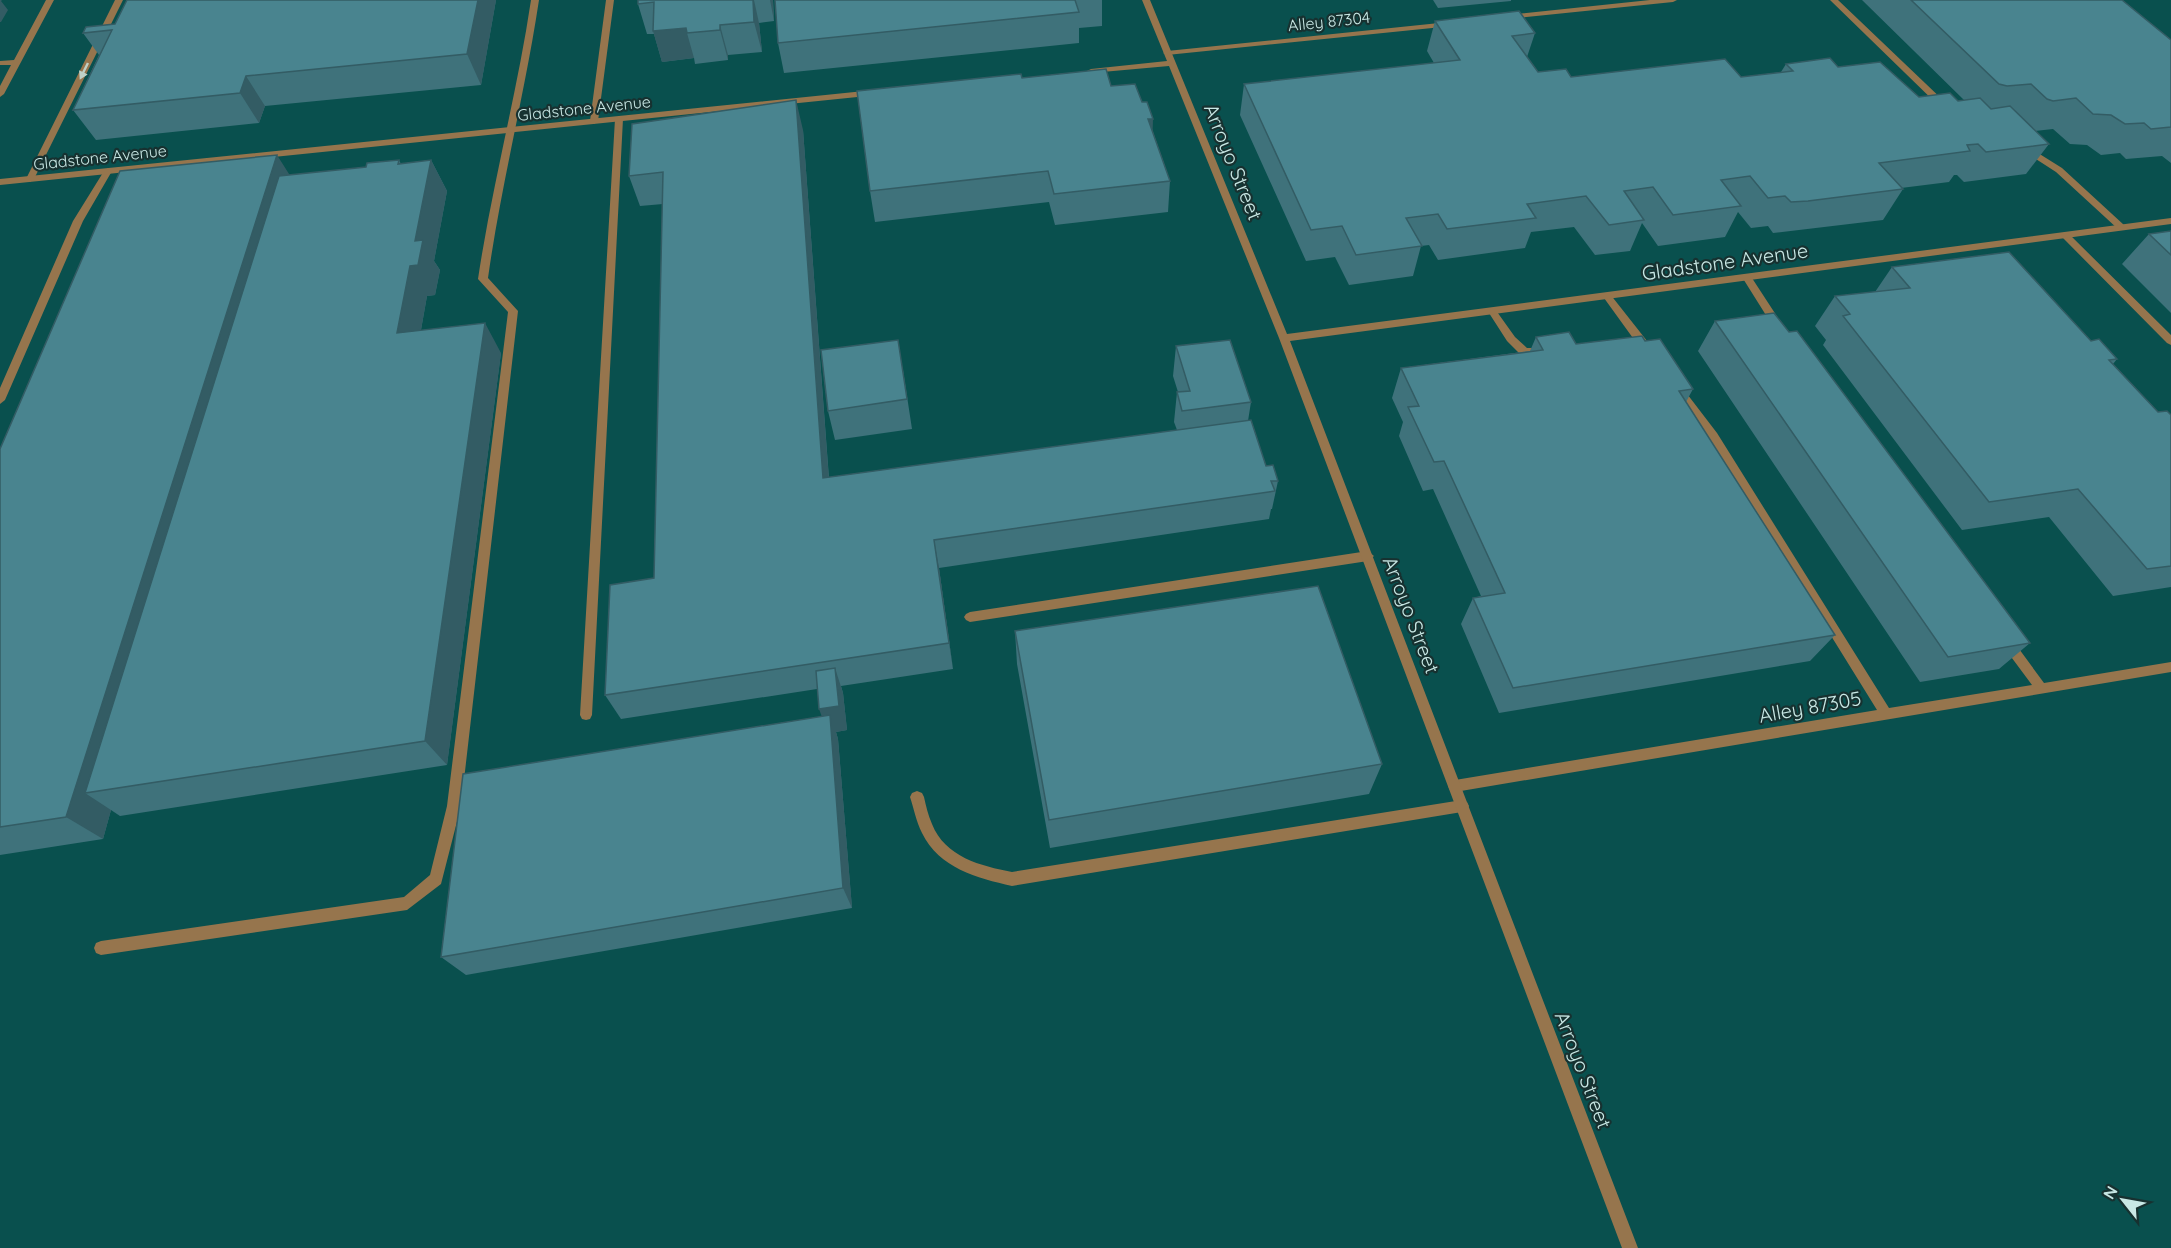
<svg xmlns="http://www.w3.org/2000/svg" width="2171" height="1248" font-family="Quicksand,sans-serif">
<rect width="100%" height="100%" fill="#09504e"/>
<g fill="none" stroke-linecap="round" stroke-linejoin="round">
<path fill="#96754d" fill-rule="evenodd" d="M46,0h8l-50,94 -4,3v-11l11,-21h-11v-4l14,-1z
M115,0h8l-89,179 -4,3 -3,-1 -1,-2z
M531,0h8c-14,93 -38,185 -51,278l30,33 -57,495 -20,78 -34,26 -306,45 -5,-2 -2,-5 2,-5 5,-2 303,-44 26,-22 17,-69 61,-494 -30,-33c14,-94 39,-185 53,-279z
M606,0h8l-16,121 -4,3 -4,-3z
M1650,0h27l-4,2 -165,17 -4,-2 4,-2z
M1830,0h8l109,104v4h-6z
M1449,22l4,2 -1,2 -285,29 -4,-2 4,-2z
M619,116l4,3 -31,596 -2,4 -4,1 -4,-1 -2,-4 35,-596z
M2025,145l37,23 62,57v4h-6l-62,-57 -34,-22 -1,-2z
M108,168l4,3 -29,50 -78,179 -5,4v-16l73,-167 31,-50z
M2065,232l3,1 103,102v10l-4,-2 -105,-106 -2,-2z
M1747,274l3,1 32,49v4h-8l-32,-51z
M1607,293l3,1 41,52v6h-8l-39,-54v-4z
M1492,308l3,1 20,28 12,11h17v6l-23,1 -14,-14 -18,-28v-4z
M1677,385l4,1 36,47 172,275 143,-23 -29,-39 -2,-4 2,-4h8l33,45 127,-21v10l-716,120 -5,-2 -2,-4 2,-4 5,-2 422,-70 -168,-271 -36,-47 -1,-3 1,-3z
M1368,551l6,5 -6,5 -398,61 -4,-2 -2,-3 2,-3 4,-2z
M917,791l5,2 2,4c2,9 4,18 8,27 13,33 49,42 80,48l450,-72 5,2 2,4 -2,4 -5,2 -450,74c-35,-8 -73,-18 -90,-53 -6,-12 -8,-24 -12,-36l2,-4z"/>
<path fill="#96754d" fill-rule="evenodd" d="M1142,0h8l137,334 884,-116v6l-881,117 348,907h-16l-343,-910 -110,-272 -78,7 -4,-2 4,-2 76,-8z
M874,90l4,3 -1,2 -877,90v-6z"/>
</g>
<path fill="#3f727b" d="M127,0h369l-15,85 -216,21 -6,17 -163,17 -23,-30 26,-55 -16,-22 32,-9z
M638,0h135l1,21 -15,2 3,29 -34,3v5l-33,4 -1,-6 -32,4 -8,-28h-7l-9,-30z
M775,0h327v26l-23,2v15l-295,30 -6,-30z
M1433,0h78v1l-73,7z
M1862,0h260l49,40v123l-9,-7 -36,3 -6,-6 -19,2 -14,-10 -17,-1 -17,-15 -18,2 14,13 -23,30 -62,8 -7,-7h-3l-5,7 -48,6 2,1 -20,31 -110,13 -5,-7 -17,2 -13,-16 -13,25 -67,9 -16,-23 -12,28 -35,4 -21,-28 -43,5 -6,16 -87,12 -9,-15 -8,1 -8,30 -64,9 -14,-28 -29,4 -66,-146 4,-31 190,-21 -7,-12 8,-30 100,12 -8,24 11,15 33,5h170l40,-5 5,-8 52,3 81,30 39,4 6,-1z
M1111,86l42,46 17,49 -2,31 -113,13 -6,-23 -174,20 -5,-31z
M803,130l26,348 348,-48 -3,-8 3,-30h1l-5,-16 3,-30 75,56 -3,19 18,45 12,15 -6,28h-1l-2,10 -330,49 14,101 -112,17 2,7 4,37 -11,2 2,7 14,169 -386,67 -25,-18 381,-241 -5,-27 -196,30 -16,-24 49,-117 9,-374 -23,2 -11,-30z
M399,160l2,4 30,-4 16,31 -13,70 6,9 -5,25 -8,1 -6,34 80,23 -54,412 -327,51 -9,-6 -8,29 -103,16v-406l290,-274 76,-8z
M2171,231v82l-49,-49 27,-30z
M1892,267l199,74 26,18 -4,5 45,48 13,3v172l-58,9 -64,-79 -87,13 -139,-185 3,-5 -11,-14 20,-30 40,-4z
M1715,321l315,322 -31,26 -79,13 -222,-331z
M1536,337l40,7 69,-3 48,48 -7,13 149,233 -25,26 -311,52 -38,-89 12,-26 8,-2 -48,-107 -10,2 -24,-55 4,-14 -11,-24 9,-30 129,-17z
M903,370l9,59 -77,11 -7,-29z
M1015,631l367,133 -13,30 -319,54 -33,-184z"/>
<path fill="#335c64" d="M0,0h2l-1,1 7,9 -7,12h-1z
M478,0h18l-15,85 -14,-31z
M753,0h1l5,23 3,29 -8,-30z
M770,0h3l1,21z
M720,25l8,30v5l-8,-30z
M686,28l1,5 7,25 -32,4 -9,-31z
M246,76l19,30 -6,17 -19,-30z
M796,100l7,30 28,377 -8,-29z
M1148,119h5l-1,30z
M277,155l19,30 -211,608 26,17 -8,29 -37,-22z
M431,160l16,31 -13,70 6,9 -5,25 -8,1 -12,67 -18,-30z
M485,323l16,30 -54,412 -22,-24z
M934,540l5,28 14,101 -4,-26z
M835,668l8,25 4,37 -11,2 2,7 14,169 -9,-20 -15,-155 -9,-24z"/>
<path fill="#49848f" stroke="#335c64" stroke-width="1.5" d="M127,0h351l-11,54 -221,22 -6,17 -167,17 39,-80 -29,3 3,-6 29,-3z
M638,0h115l1,22 -34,3v5l-33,3 -1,-5 -33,3 1,-29 -16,2z
M775,0h300l4,12 -301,31z
M1911,0h211l49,40v87l-20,2 -7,-6 -19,1 -14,-9 -18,-1 -17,-16 -23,3 -6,-2 -16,-15 -24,2 -8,-2z
M1519,11l16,22 -23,3 26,36 28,-3 5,8 154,-18 16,18 52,-6 -7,-7 44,-6 8,9 42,-5 39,35 31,-4 8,8 22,-3 11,11 19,-3 39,38 -63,8 -8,-8 -11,1 3,6 -91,12 24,26 -95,12 -17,1 -6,-6 -17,2 -18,-22 -29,4 20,26 -68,9 -20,-28 -29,4 20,29 -35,5 -23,-29 -59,8 9,14 -89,11 -9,-15 -32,4 16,28 -66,9 -14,-29 -31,4 -67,-146 216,-24 -25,-39z
M1106,69l5,17 24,-2 7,18h5l6,17h-5l22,62 -116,13 -6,-23 -178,20 -13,-100 164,-17 1,4z
M796,100l27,378 428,-58 15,46 7,-1 5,16h-7l4,10 -341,49 15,103 -344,52 5,-110 44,-7 9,-406 -34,4 3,-52z
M277,155l-211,662 -66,10v-378l120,-278z
M399,160l-1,4 33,-4 -16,81 8,-1 -5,25 -8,1 -13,67 88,-10 -60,418 -340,52 194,-617 87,-9 1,-4z
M2171,231v24l-22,-21z
M2009,252l82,89 8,-2 18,20 -8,1 49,52 9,-1 4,4v151l-24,3 -69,-80 -89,13 -146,-186 7,-2 -15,-18 75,-8 -18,-21z
M1774,313l15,19 8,-1 233,312 -82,14 -233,-336z
M1569,332l7,12 66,-8 3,5 15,-2 33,50 -14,2 156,244 -322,53 -40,-90 32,-5 -61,-132 -10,1 -26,-55 11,-1 -18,-38 142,-18 -7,-13z
M898,340l9,59 -79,12 -7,-61z
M1230,340l21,62 -69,9 -5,-19 13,-1 -14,-45z
M1318,586l64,178 -333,56 -34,-189z
M835,668l4,38 -20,3 -3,-38z
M830,715l13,173 -402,69 22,-183z"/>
<defs><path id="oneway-solid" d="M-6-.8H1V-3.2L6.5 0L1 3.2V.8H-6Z" transform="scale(1.5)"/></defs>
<use fill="#bfd1c7" href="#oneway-solid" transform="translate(84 71) rotate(116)"/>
<g text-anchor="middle" stroke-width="4.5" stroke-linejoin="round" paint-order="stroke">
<g font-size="16" fill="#c9e8e5" stroke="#173130">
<text transform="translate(1329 21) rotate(-6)" y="6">Alley 87304</text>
<text transform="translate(584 108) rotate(-6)" y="6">Gladstone Avenue</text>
<text transform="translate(100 157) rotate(-6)" y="6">Gladstone Avenue</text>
</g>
<g font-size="20" fill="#c9e8e5" stroke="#173130">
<text transform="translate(1233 162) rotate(68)" y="7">Arroyo Street</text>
<text transform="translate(1725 262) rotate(-8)" y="7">Gladstone Avenue</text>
<text transform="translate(1411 615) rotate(69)" y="7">Arroyo Street</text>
<text transform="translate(1810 707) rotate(-10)" y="7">Alley 87305</text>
<text transform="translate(1583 1070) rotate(69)" y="7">Arroyo Street</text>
</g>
</g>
<g transform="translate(2123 1200) rotate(301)" stroke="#173130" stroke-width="4.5" paint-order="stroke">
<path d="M0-4.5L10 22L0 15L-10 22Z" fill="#c9e8e5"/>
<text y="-9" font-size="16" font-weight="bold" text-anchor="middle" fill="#c9e8e5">N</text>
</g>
</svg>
